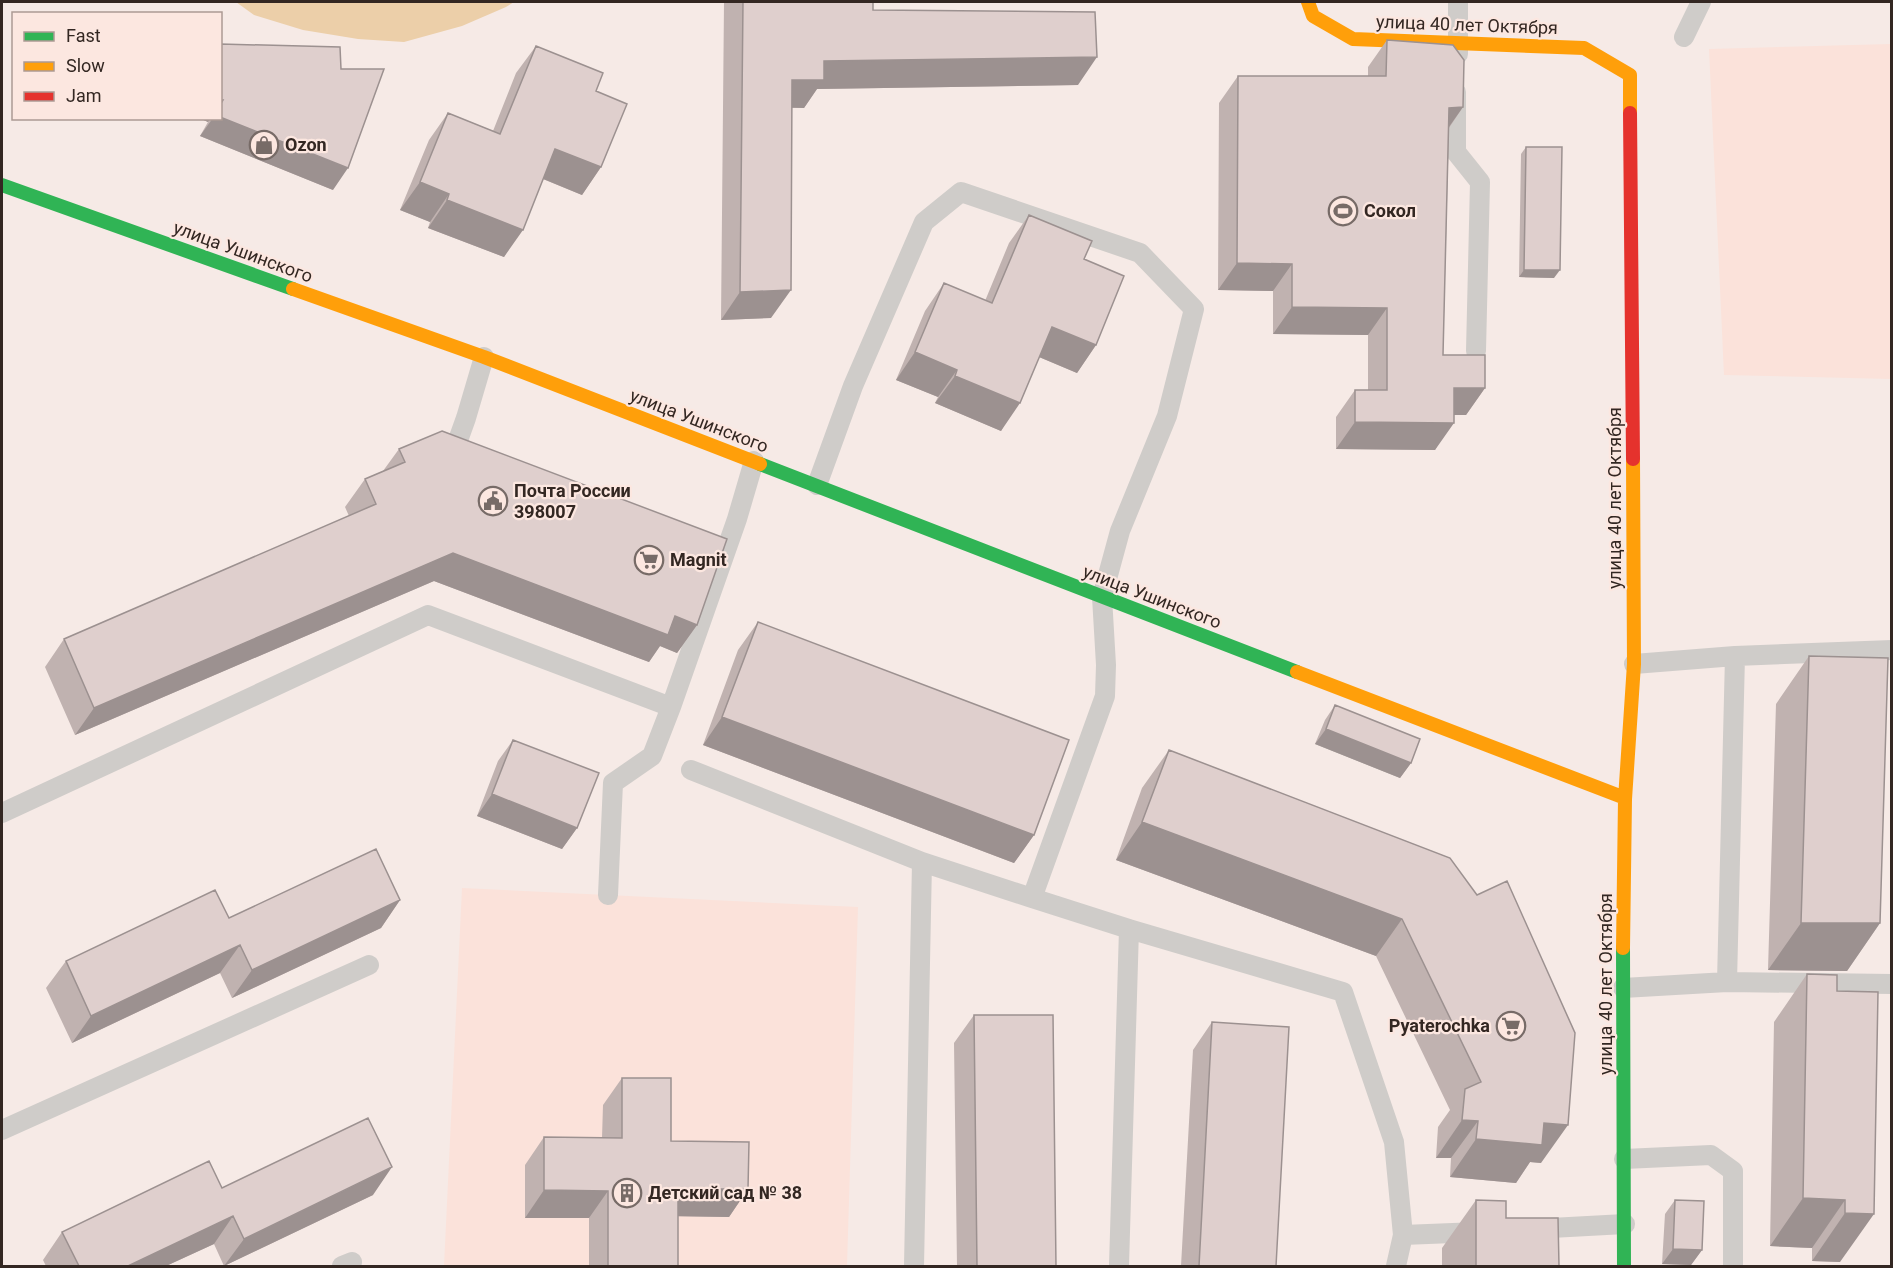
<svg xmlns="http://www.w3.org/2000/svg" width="1893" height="1268" font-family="Roboto,sans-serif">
<rect width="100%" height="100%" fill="#f6eae6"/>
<path fill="#fbe2da" d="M1891,44v335l-167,-4 -15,-326z
M462,888l396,19 -11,359h-403z"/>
<path fill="#eccfa9" d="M236,2h278l-8,5 -44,19 -58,16 -46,-3 -55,-9 -49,-15z"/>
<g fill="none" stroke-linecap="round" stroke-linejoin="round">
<path stroke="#cfccc9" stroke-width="20" d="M1684,37l17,-35
M1458,54v-52
M1456,92v60l24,30 -4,169
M452,457l14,-39 18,-61
M817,485l36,-99 71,-164 37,-30 179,61 54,56 -27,107 -47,115 -18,66 4,68 -1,31 -73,202 97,31 -10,337
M1634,664l101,-8
M691,770l231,92
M2,813l426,-198 243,92 66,-188 17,-58
M608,895l5,-112 39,-27 19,-49
M1129,929l214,63 51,150 9,93
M1727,982l8,-326 157,-6
M1623,988l104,-6 165,2
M2,1130l367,-165
M1624,1159l87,-4 22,16v95
M1532,1229l93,-5
M342,1266l10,-4
M914,1266l8,-404 110,36
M1396,1266l7,-31 75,-3"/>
<path stroke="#30b455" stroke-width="14" d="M2,185l291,104
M760,464l537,208
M1623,948l1,318"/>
<path stroke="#ff9f0a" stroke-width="14" d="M1308,2l5,14 40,23 231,9 46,27v38
M293,289l191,68 276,107
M1297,672l328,126
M1623,948l2,-149 9,-135 -1,-205"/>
<path stroke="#e5322d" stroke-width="14" d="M1630,113l3,346"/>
</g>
<path fill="#c0b2b0" d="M724,2h149v8l205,75 -261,4 -13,19h-12l-21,210 -50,2z
M1387,40l76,67 -14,21 -6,227 42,33 -19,27h-12l-19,35 -99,-1v-32l19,-27h13v-55l-95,-1v-43l-55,-1 1,-187 19,-27h130v-9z
M220,44l113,146 -133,-54 8,-14 -9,-4h21z
M536,46l60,45 5,76 -19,28 -39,-16 -39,78 -76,-29 2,-6 -30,-12 29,-70 19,-27 45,18 23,-58z
M1526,147l28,131 -35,-1 2,-123z
M1029,215l55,44 12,86 -19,28 -38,-16 -38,74 -66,-28 3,-6 -42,-17 29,-69 19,-28 41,18 24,-58z
M399,449l298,176 -20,28 -17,-7 -11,16 -215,-81 -359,154 -30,-68 19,-28 285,-123 -4,-9 20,-28 18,-8z
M758,622l276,213 -20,28 -311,-118 35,-95z
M1809,656l71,267 -33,48 -79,-1 8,-266z
M1335,705l76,58 -11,15 -85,-34 10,-24z
M513,740l64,88 -15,21 -85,-33 21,-55z
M1169,750l281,108 91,305 -11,-1 -14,21 -66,-6 1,-19h-15l2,-31 12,-17 -74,-154 -260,-96 26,-72z
M400,900l-19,28 -149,70 -12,-25 -148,70 -26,-55 20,-27 163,-43z
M1807,974l30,17 41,1 -38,270 -28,-1v-13l-42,-2 4,-224z
M974,1015l82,251h-99l-3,-223z
M1212,1022l64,244h-95l12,-216z
M622,1078l49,63 77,48 -19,28 -51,-1v50h-89v-48h-64v-53l19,-28 58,1 1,-33z
M222,1188l151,7 -149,71 -10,-22 -48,22h-120l-3,-6 19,-28z
M1476,1200l30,18 53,48h-117v-18z
M1675,1200l27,50 -11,15 -29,-1 3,-50z"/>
<path fill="#9c9190" d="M1097,57l-19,28 -261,4 -13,19 -31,-1 19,-27 32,-19z
M1463,107l-19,27 5,-26z
M220,117l128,51 -15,22 -133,-54 13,-18h7z
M199,118h11l-2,4z
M555,149l46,18 -19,28 -46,-19z
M420,182l29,12 -19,28 -30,-12z
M447,200l76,30 -19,27 -76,-29z
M1237,263l55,1 -19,27 -55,-1z
M1524,270h36l-6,8 -35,-1z
M791,290l-20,28 -50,2 19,-28z
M1292,307l95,1 -19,27 -95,-1z
M1052,327l44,18 -19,28 -45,-19z
M915,352l42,18 -19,27 -42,-17z
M955,376l65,27 -19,28 -66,-28z
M1454,388h31l-19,27h-31z
M1355,422l99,1 -19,27 -99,-1z
M453,553l222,63 22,9 -20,28 -17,-7 -11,16 -215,-81 -359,154 19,-27z
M722,717l312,118 -20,28 -311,-118z
M1326,729l85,34 -11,15 -85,-34z
M492,794l85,34 -15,21 -85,-33z
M1142,822l260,97 -26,37 -260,-96z
M400,900l-19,28 -149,70 20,-28z
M1801,923h79l-33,48 -79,-1z
M240,945l-20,28 -148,70 19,-27z
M1462,1120l16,1 -27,37h-15z
M1544,1123l24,2 -27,38 -11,-1 -14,21 -66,-6 26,-38z
M392,1167l-19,28 -149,71 20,-27z
M678,1189h70l-19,28 -70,-1z
M544,1190l64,1 -19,27h-64z
M1803,1198l42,2 -33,48 -42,-2z
M1845,1213l29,1 -34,48 -28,-1z
M233,1216l-19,28 -48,22h-38z
M1673,1249l29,1 -11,15 -29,-1z"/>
<path fill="#dfcfcd" stroke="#9c9190" stroke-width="1.5" d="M743,2h130v8l222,2 2,45 -273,4v19h-32l-1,210 -51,2z
M1387,40l66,5 11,15 -1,47 -14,1 -6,247h42v33h-31v35l-99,-1v-32h32v-82l-95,-1v-43l-55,-1 1,-187h148z
M220,44l120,3 1,22h43l-36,99 -128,-51v-12l3,-5h-3z
M536,46l67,27 -7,18 31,13 -26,63 -46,-18 -32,81 -76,-30 2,-6 -29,-12 28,-69 52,21z
M1526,147h36l-2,123h-36z
M1029,215l63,26 -8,18 40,17 -28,69 -44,-18 -32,76 -65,-27 2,-6 -42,-18 29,-69 48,20z
M442,431l285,108 -30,86 -22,-9 -7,19 -215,-82 -359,155 -30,-69 312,-135 -11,-25 40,-17 -6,-13z
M758,622l311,118 -35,95 -312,-118z
M1809,656l79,2 -8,265h-79z
M1335,705l85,34 -9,24 -85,-34z
M513,740l86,33 -22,55 -85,-34z
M1169,750l281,108 27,37 30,-14 68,152 -7,92 -24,-2 -2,22 -66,-6 2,-18 -16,-1 3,-31 16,-7 -79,-163 -260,-97z
M376,849l24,51 -148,70 -12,-25 -149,71 -25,-55 149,-71 14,28z
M1807,974l30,1v16l41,1 -4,222 -29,-1v-13l-42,-2z
M974,1015h79l3,251h-79z
M1212,1022l77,5 -13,239h-77z
M622,1078h49v63l78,1 -1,47h-70v77h-70v-75l-64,-1v-53l78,1z
M368,1118l24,49 -148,72 -11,-23 -105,50h-49l-17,-34 147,-71 13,27z
M1476,1200l30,1v17h52l1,48h-83z
M1675,1200l29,1 -2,49 -29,-1z"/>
<defs>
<g id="shop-ring" transform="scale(1.5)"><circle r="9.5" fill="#fce7e0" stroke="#776b67" stroke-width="1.5"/><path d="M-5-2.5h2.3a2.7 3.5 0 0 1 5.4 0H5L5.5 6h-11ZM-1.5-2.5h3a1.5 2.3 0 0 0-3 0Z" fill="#776b67"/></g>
<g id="stadium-ring" transform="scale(1.5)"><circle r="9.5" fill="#fce7e0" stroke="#776b67" stroke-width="1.5"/><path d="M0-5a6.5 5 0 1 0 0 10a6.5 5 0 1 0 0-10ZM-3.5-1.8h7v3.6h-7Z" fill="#776b67"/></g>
<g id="civic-ring" transform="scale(1.5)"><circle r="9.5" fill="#fce7e0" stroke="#776b67" stroke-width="1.5"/><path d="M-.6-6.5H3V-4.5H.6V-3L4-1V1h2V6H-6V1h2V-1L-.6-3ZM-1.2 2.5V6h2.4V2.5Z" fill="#776b67"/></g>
<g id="supermarket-ring" transform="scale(1.5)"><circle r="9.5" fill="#fce7e0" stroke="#776b67" stroke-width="1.5"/><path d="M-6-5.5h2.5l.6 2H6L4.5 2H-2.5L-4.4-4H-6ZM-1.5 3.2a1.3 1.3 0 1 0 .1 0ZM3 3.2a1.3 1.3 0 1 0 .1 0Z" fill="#776b67"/></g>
<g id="building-ring" transform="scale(1.5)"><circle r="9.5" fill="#fce7e0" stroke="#776b67" stroke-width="1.5"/><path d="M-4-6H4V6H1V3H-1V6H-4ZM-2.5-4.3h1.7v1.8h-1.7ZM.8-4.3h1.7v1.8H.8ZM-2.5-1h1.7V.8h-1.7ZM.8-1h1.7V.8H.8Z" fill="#776b67"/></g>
</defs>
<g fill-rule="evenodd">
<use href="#shop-ring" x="264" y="145"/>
<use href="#stadium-ring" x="1343" y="211"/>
<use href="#civic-ring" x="493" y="501"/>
<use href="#supermarket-ring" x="649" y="560"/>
<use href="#supermarket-ring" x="1511" y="1026"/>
<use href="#building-ring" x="627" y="1193"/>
</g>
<g text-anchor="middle" stroke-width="4.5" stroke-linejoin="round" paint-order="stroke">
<g font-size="18" fill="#332722" stroke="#fce7e0">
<text transform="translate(1467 25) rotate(2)" y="6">улица 40 лет Октября</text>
<text transform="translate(243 252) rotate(20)" y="6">улица Ушинского</text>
<text transform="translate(699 421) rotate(21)" y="6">улица Ушинского</text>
<text transform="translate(1615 498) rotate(-90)" y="6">улица 40 лет Октября</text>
<text transform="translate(1152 597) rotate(21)" y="6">улица Ушинского</text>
<text transform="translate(1606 984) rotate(-90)" y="6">улица 40 лет Октября</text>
</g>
<g font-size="18" font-weight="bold" fill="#332722" stroke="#fce7e0" text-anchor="start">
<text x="285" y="151">Ozon</text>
<text x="1364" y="217">Сокол</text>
<text x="514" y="497">Почта России<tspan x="514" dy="21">398007</tspan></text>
<text x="670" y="566">Magnit</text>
<text x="1490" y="1032" text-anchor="end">Pyaterochka</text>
<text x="648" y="1199">Детский сад № 38</text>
</g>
</g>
<rect width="1893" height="1268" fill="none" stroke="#332722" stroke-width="6"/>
<rect x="12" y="12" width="210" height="108" fill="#fce7e0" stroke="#ac9a94" stroke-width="1.5"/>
<rect x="24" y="32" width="30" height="9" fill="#30b455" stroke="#ac9a94" stroke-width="1.5"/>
<text x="66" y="42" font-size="18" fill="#332722">Fast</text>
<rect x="24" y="62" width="30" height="9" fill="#ff9f0a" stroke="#ac9a94" stroke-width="1.5"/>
<text x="66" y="72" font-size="18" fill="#332722">Slow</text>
<rect x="24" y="92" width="30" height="9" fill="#e5322d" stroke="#ac9a94" stroke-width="1.5"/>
<text x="66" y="102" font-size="18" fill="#332722">Jam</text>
</svg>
